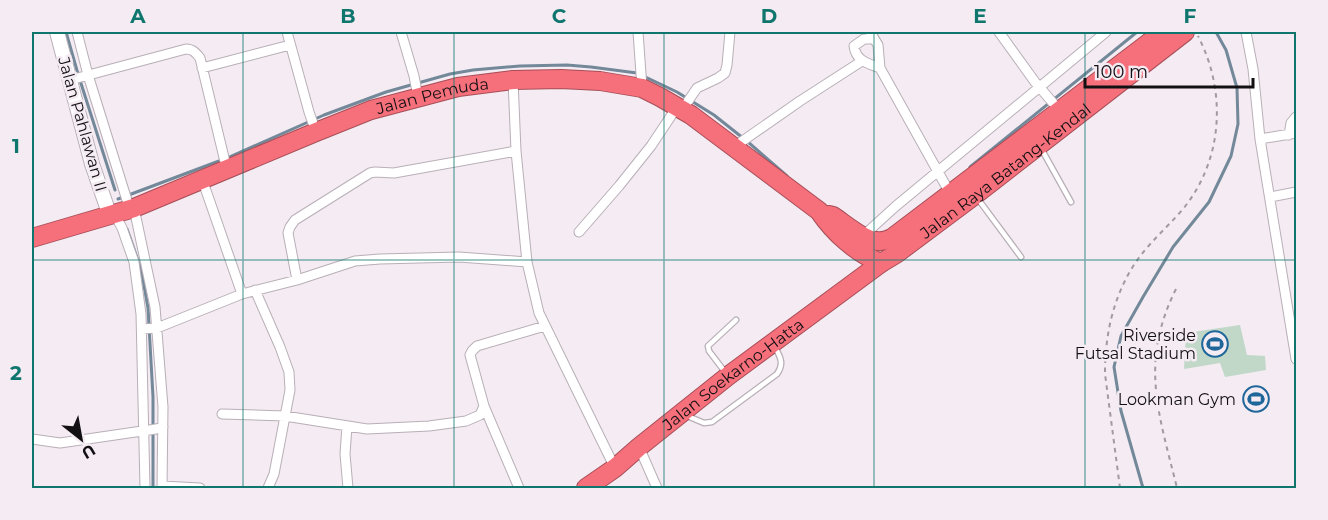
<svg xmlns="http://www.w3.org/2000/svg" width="1328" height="520" font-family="Montserrat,sans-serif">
<rect width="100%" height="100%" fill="#f4ebf3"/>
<path fill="#c1d7c8" d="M1240,325l7,30 18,1 1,14 -41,7 -5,-14 -36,6 2,-36z"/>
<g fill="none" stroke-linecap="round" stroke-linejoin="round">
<path stroke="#73899a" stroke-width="3" d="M66,32l12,42 37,116
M970,167l167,-135
M118,199l109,-41 97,-43 62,-23 64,-18 23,-4 47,-4 47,-1 24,2 46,6 40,19 37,23 34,27 39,34
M127,229l14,40 7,39 5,89v29
M153,488v-55
M1143,488l-22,-77 -7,-44 7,-31 22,-39 30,-50 36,-45 22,-46 7,-32 -1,-36 -11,-38 -10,-18"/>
<g stroke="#b8afb7" stroke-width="7">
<path id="lane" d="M1042,150l29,52
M978,199l43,58
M725,372l-16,-21 -1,-5 28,-26
M685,415l19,8 8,-1 65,-48c7,-10 4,-16 -2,-27"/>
</g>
<g stroke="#b8afb7" stroke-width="11">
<path id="street" d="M77,32l11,43 42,135
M287,32l22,80 7,20
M401,32l13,44 4,21
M638,32l4,56
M870,32l8,13 2,23 71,127
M999,32l36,50 25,29
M1246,32l7,37 7,70 36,220
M874,39h-10l-10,7c2,15 13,17 26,22
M202,68l88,-23
M70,80l116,-31c7,0 10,4 14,9l27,112
M513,80l3,71 11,111 12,51 76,155
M682,110l15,-22 21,-10 7,-5 2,-8 3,-33
M1289,135l2,-12 5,-6
M1260,139l36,-6
M734,147l66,-46 62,-40
M202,179l40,115
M1270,197l26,-5
M134,208l21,99 8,100 -1,81
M115,215l7,13 12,34 7,52 4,174
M579,232l40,-46 32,-40 26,-39
M863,236l33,-30 210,-174
M297,280l-9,-47 2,-6 5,-7 75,-47 5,-1 19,1 122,-22
M255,290l25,57 9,25 1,18 -16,84 -6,14
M142,329l15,-1 85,-34 55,-14 58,-19 25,-2 79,-2 68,5
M484,406l35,82
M222,414l63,2 82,13 62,-3 37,-5 14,-6 4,-9 -14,-51 2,-4 5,-5 68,-20
M347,426l-2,28 3,34
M32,439l28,4 96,-14 7,-2
M639,447l18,41
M162,486l38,2"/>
</g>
<g stroke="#b8afb7" stroke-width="16">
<path id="secondary" d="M57,32l35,132 18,52"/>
</g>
<g stroke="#a74e57" stroke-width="20">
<g id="highway">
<path d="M829,215l4,1c11,7 31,25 44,25 5,1 10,-1 15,-3l271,-206"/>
<path id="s1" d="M32,238l102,-30 182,-76 55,-22 87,-23 55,-7 48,-1 39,2 42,7 18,9 31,18 128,96c15,22 37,42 62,52"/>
<path id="s2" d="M586,488l29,-20 24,-21 89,-71 153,-113 15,-9 79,-59 210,-163"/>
</g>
</g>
<path stroke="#a19aa1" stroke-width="2" stroke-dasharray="4.5 4.5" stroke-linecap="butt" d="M1176,289c-37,74 -17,125 1,199
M1120,488l-15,-114c0,-37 7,-73 27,-106 15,-24 33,-38 51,-59 40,-49 44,-117 15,-173"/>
<use href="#lane" stroke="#fff" stroke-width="4.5"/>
<use href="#street" stroke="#fff" stroke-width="9"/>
<use href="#secondary" stroke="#fff" stroke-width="14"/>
<use href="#highway" stroke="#f6707c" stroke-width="18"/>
</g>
<path fill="none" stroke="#0f766e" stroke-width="1.5" stroke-opacity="0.55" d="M243,32v456M454,32v456M664,32v456M874,32v456M1085,32v456M32,260h1264"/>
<defs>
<g id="stadium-ring" transform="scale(1.35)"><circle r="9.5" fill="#f4ebf3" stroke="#1f669a" stroke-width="1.5"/><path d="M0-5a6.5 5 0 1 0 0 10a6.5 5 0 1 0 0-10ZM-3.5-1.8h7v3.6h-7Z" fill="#1f669a"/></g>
</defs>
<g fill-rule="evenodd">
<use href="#stadium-ring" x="1215" y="344"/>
<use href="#stadium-ring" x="1256" y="399"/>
</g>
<g text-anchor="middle" stroke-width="5" stroke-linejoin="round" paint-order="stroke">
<g font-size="16" fill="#131013" stroke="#f4ebf3">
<text dy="6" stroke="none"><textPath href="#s1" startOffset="426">Jalan Pemuda</textPath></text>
<text transform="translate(83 124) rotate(74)" y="6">Jalan Pahlawan II</text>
<text dy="6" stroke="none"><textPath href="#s2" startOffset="526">Jalan Raya Batang-Kendal</textPath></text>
<text dy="6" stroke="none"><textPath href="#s2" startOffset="186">Jalan Soekarno-Hatta</textPath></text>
</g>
<g font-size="16" fill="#131013" stroke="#f4ebf3" text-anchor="end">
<text x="1196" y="341">Riverside<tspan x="1196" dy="18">Futsal Stadium</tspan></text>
<text x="1236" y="405">Lookman Gym</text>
</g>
</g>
<rect width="1328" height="520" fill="none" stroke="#f4ebf3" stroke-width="66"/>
<g transform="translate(81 439) rotate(149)" stroke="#f4ebf3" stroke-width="4.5" paint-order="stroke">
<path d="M0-4.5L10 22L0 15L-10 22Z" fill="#131013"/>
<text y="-9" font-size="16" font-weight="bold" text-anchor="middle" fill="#131013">U</text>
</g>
<path d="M1085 78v9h168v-9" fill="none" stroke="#131013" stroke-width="3"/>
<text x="1094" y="78" font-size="18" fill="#131013" stroke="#f4ebf3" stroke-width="4.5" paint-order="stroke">100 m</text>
<rect x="33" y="33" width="1262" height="454" fill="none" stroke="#0f766e" stroke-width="2"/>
<g font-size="20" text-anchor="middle" font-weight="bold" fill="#0f766e">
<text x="138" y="23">A</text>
<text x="348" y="23">B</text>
<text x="559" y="23">C</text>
<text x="769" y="23">D</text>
<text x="980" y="23">E</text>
<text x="1190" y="23">F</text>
<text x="16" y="153">1</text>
<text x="16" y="380">2</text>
</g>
</svg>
